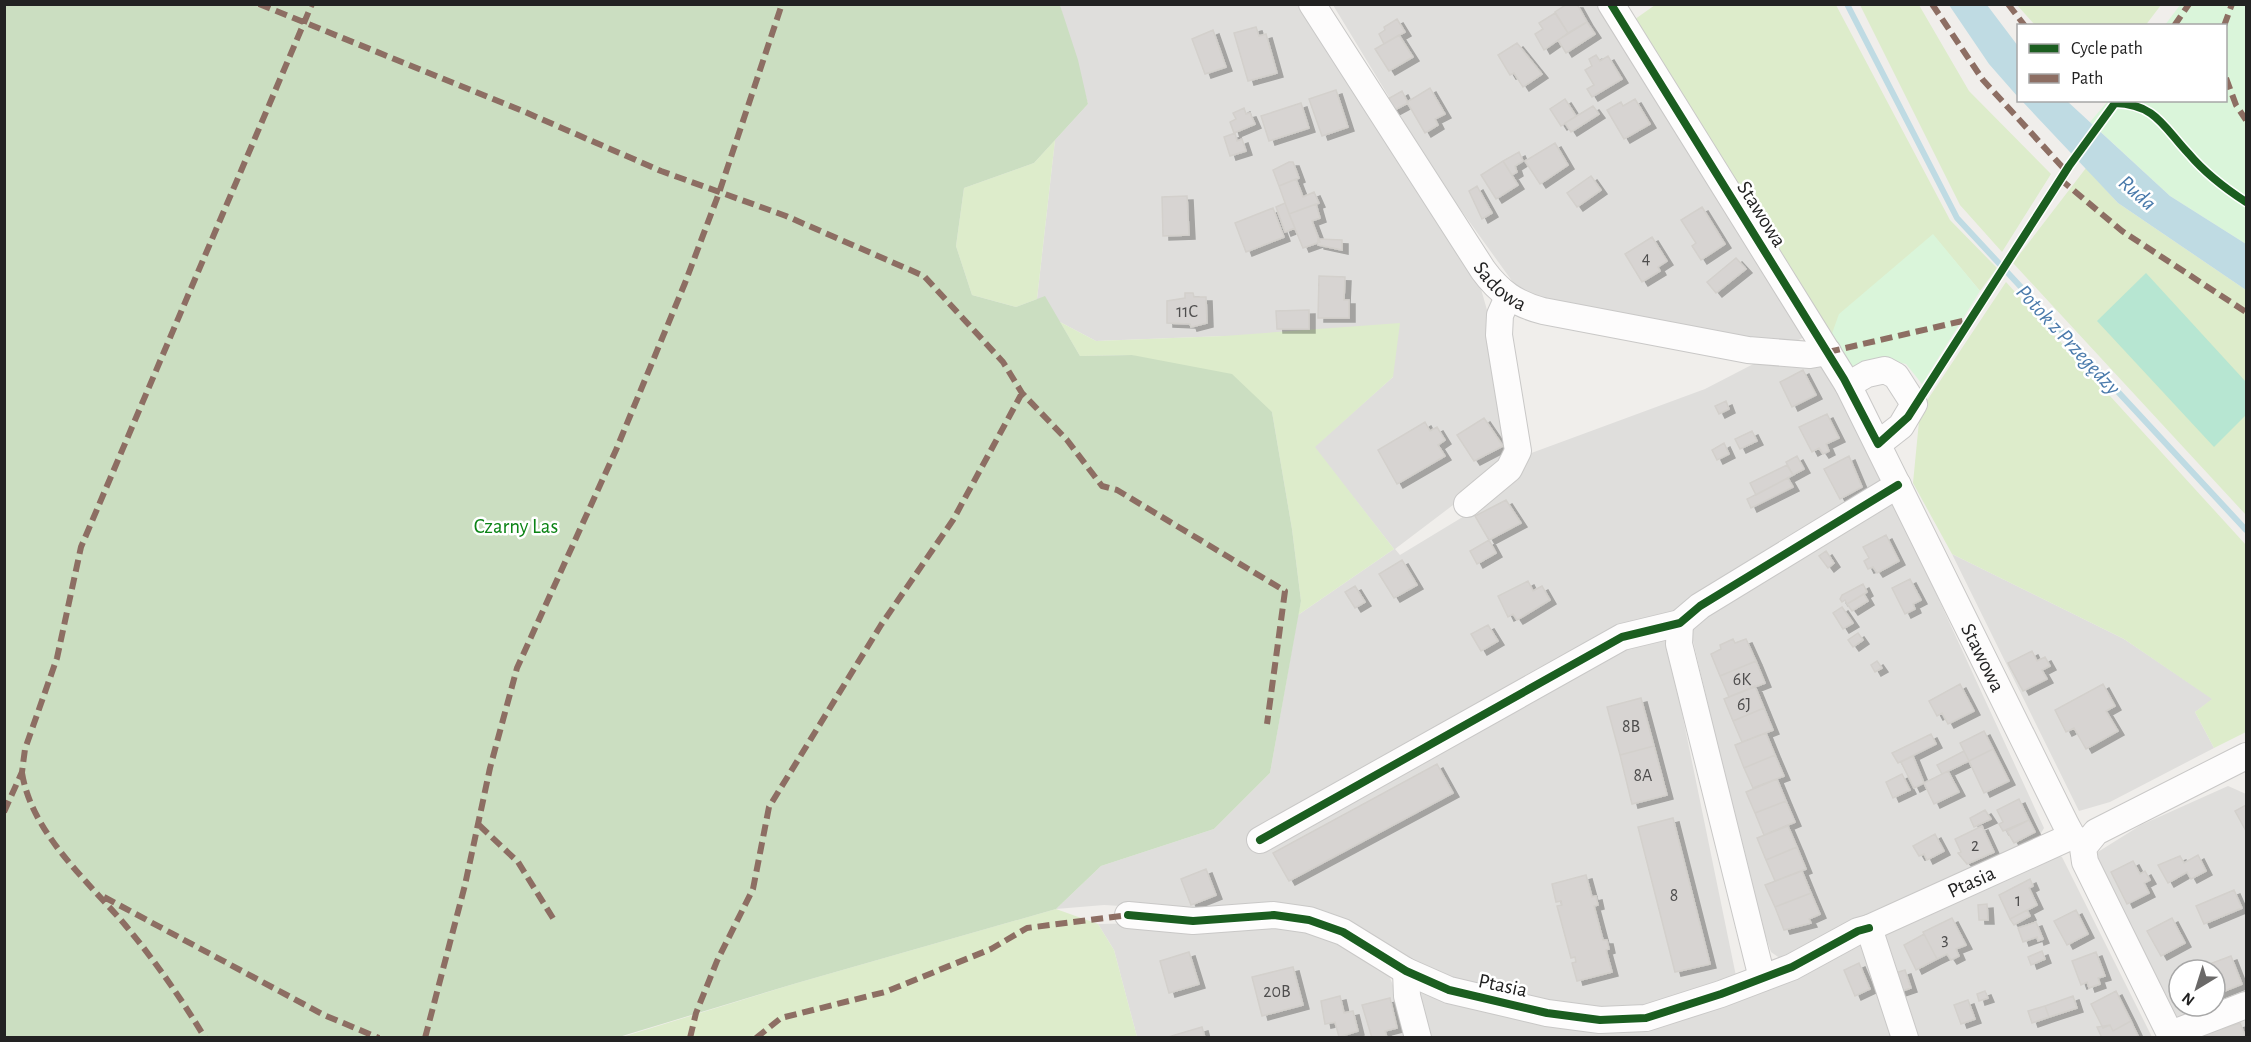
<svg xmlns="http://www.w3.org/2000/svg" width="2251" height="1042" font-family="'Alegreya Sans',sans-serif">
<defs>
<filter id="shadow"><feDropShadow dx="6" dy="4" stdDeviation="0" flood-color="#0004"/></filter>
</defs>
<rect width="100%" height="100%" fill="#f0eeeb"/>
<path fill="#dfdedc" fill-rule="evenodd" d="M1060,5h248l169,270 12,42 23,137 -14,17 -103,78 5,6 66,-40 60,-60 179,-66 60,-31 60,8 59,121 -256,157 40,-10v11l68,331 -72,30 -89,3 -140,-32 -151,-73 -111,5 -69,-4 -48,4 45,-43 113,-37 56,-56 28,-158 96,-66 -80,-102 79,-70 -169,-41 -128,5 -36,-19 -23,-23 18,-159 33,-36z
M1333,5h265l206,332 -12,7 -267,-45 -85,-118z
M1890,499l14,25 140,304 -7,12 -256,119 -10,-7 -15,-43 -66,-281 9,-13z
M1952,554l172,85 89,60 -18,13 19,36 -104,54 -31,9z
M2228,786l18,8v243h-65l-88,-182 48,-30zM2179,970h36v36h-36z
M2054,853l8,4 90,180h-241l-31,-102z
M1269,921l53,10 64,37 13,32 8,37h-270l-23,-87 -16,-26z
M1865,936l31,101h-469l-10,-51 169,43z"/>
<path fill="#ddeccb" d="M1655,5h181l114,215 47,48 -17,23 -47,-56 -103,104 -199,-317z
M1860,5h59l50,86 82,83 -49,78 -42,-47z
M2017,5h144l-16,21 -110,-1z
M1055,140l-18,159 -21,8 -44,-12 -16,-49 8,-58 70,-25z
M2086,168l32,35 128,87v225l-233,-252z
M2006,282l240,263v187l-32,16 -19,-36 17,-13 -88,-60 -172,-85 -39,-71 7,-72z
M1060,322l36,19 128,-5 176,-13 -7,54 -78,70 79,102 -96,66 3,-14 -9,-72 -20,-117 -140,-57 -52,1z
M1056,909l42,15 16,26 23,87 -518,1 178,-55z"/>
<path fill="#cbdec1" d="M5,4l1055,1 18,55 10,44 -54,59 -70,25 -8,58 16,49 44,12 29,-11 35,60 52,-1 100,19 40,38 20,117 9,72 -31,172 -56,56 -113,37 -45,43 -259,74 -178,54h-614z"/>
<path fill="#daf5da" d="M2180,5h66v239l-76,-48 -80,-74 18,-21 118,-1v-74l-61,-1z
M1933,234l47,57 -58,93 -16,-20 -13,-3 -46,7 -17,-29 9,-25z"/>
<path fill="#b7e6d2" d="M2146,273l100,109v33l-32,32 -117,-126z"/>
<path fill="#bfdbe3" d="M1949,5h38l31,41v51l-29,-33z
M2022,101h45l103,95 76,48v46l-128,-87z"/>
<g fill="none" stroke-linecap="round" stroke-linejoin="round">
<path stroke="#bfdbe3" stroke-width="6" d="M1847,4l110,214 289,312"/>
</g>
<path fill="#d7d4d2" stroke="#d3d0cc" stroke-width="1.5" filter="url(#shadow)" d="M1567,4h10l10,18 -19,11 -13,-21z
M1555,13l13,20 -24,17 -9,-16 8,-5 -4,-6z
M1397,19l8,13 -21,12 -5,-10 6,-4 -1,-3z
M1587,22l8,12 -29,19 -8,-13z
M1256,27l3,9 7,-2 11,39 -29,8 -14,-48z
M1213,30l13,37 -21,7 -13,-35z
M1399,35l14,22 -24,14 -14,-22z
M1517,43l25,31 -19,13 -9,-14 -4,2 -12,-20z
M1596,55l4,6 8,-5 14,23 -30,18 -5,-8 7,-4 -9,-15 7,-4 -3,-7z
M1430,88l15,26 -10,5 3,6 -13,8 -18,-31z
M1336,90l12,37 -26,9 -13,-37z
M1402,91l6,12 -15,8 -7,-11z
M1565,99l11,17 -15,10 -11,-17z
M1635,99l15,25 -26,15 -17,-29 14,-8 2,4z
M1301,103l8,25 -40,13 -8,-25z
M1593,106l6,8 -28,18 -6,-9z
M1244,108l2,6 4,-1 5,11 -21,9 -4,-11 6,-3 -3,-6z
M1235,133l2,8 5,-2 4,12 -16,5 -6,-19z
M1555,143l13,22 -28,19 -15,-23z
M1519,152l4,9 -8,5 2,6 -5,3 -9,-14z
M1503,161l15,24 -22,14 -15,-24z
M1289,162h4l6,16 -20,8 -6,-16z
M1591,176l10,14 -24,17 -10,-14z
M1296,179l7,18 11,-5 5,11 -30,11 -10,-28z
M1477,186l15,27 -10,6 -13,-28z
M1187,196l2,39 -26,1 -1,-39z
M1285,203l10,25 -10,4 -9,-25z
M1316,204l4,14 -8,3 8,21 -17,6 -14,-34z
M1702,207l23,37 -24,16 -9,-14 4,-3 -15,-23z
M1273,208l11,29 -38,15 -11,-29z
M1652,237l15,24 -9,6 2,4 -18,11 -17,-28z
M1318,239l24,1v10l-24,-5z
M1736,258l10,11 -30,24 -9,-11z
M1319,276l26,1 -1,23h5v18h-31z
M1185,293h8l1,4h12l1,26 -16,4 -1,-3 -23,-1v-22l18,-3z
M1309,310v19h-32l-1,-18z
M1803,370l13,25 -24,12 -12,-25z
M1726,401l3,8 -10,5 -4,-8z
M1827,414l12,24 -13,6 3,7 -6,3 -4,-6 -7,4 -13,-25z
M1484,418l19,28 -29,15 -17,-26z
M1425,422l5,9 7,-4 8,13 -7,5 7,11 -48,28 -19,-34z
M1752,431l5,10 -17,8 -5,-10z
M1724,443l5,11 -12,6 -5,-10z
M1797,456l7,13 -11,6 -7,-13z
M1849,456l13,31 -22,12 -16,-30z
M1787,465l6,10 -37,20 -6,-12z
M1788,478l5,9 -42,21 -4,-9z
M1506,500l15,23 -32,17 -14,-24z
M1886,535l13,26 -22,12 -4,-6 -5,2 -4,-8 5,-3 -6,-11z
M1489,540l7,13 -19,11 -7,-13z
M1826,551l8,12 -6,5 -9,-12z
M1402,560l15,25 -23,13 -15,-24z
M1910,579l11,21 -8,4 2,5 -10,5 -13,-26z
M1528,581l5,10 9,-5 8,14 -33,20 -4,-6 -5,3 -10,-21z
M1863,584l4,8 -20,12 -2,-4 -3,2 -2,-3 2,-4z
M1355,586l10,16 -10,6 -10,-16z
M1864,594l4,7 -16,10 -5,-7z
M1842,607l11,16 -10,6 -10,-16z
M1488,625l10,16 -17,10 -10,-17z
M1858,633l5,7 -10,7 -5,-7z
M1733,639l2,4 11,-4 10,22 -36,15 -9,-22 10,-5 -1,-4z
M2032,651l5,10 8,-4 5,9 -8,4 5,9 -24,12 -15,-28z
M1756,661l9,22 -36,14 -9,-21z
M1877,661l5,7 -7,4 -4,-7z
M1960,684l14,27 -26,13 -6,-11 -5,3 -8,-15z
M2103,684l12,22 -9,5 12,20 -32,18 -12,-21 -8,4 -11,-22z
M1755,686l9,22 -31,13 -9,-22z
M1641,698l13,48 -34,9 -13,-48z
M1764,708l9,22 -31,12 -9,-21z
M1984,731l9,18 -24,12 -9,-18z
M1766,733l9,22 -31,13 -9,-23z
M1931,734l5,10 -38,19 -6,-10z
M1654,746l13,49 -35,9 -12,-49z
M1993,749l16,32 -25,12 -15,-32z
M1964,751l5,10 -27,13 -5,-9z
M1775,755l9,21 -31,12 -9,-20z
M1913,756l11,27 -10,5 -13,-26z
M1437,764l16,29 -164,88 -16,-28z
M1948,771l11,21 -25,12 -10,-21z
M1902,774l8,16 -17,8 -7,-16z
M1777,779l9,22 -31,12 -9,-21z
M2019,799l10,21 -26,11 -4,-7 4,-2 -6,-12z
M1786,801l9,21 -31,13 -9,-22z
M2246,805v26l-11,-20z
M1985,810l6,9 -17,8 -4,-9z
M1673,818l37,146 -35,8 -37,-145z
M2029,820l6,12 -21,11 -7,-12z
M1788,826l9,21 -31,13 -9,-22z
M1982,826l12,26 -27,12 -9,-11 3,-1 -6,-13z
M1935,834l9,17 -17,9 -3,-6 -5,2 -6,-10z
M1797,847l9,22 -31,12 -9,-21z
M2198,855l8,16 -15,8 -4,-7 -19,11 -10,-18 22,-9 4,7z
M2133,861l7,13 5,-3 5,9 -6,3 5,10 -22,11 -16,-32z
M1206,869l10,26 -25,10 -10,-26z
M1802,871l9,22 -36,14 -10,-22z
M1586,875l6,22 4,-1 2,9 -4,1 9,34h4l2,9 -3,1 6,22 -35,9 -5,-18 4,-1 -1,-5 -4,1 -14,-52 5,-1 -1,-4 -5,1 -4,-18z
M2030,879l3,7 -4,2 8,17 -27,14 -11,-24z
M2234,890l8,18 -38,16 -8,-18z
M1811,893l9,21 -11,5 2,4 -27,7 -9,-23z
M1987,904l1,16h-9l-1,-15z
M2027,910l3,6 -16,9 -4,-6z
M2076,910l12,24 -21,11 -13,-24z
M1952,918l14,27 -10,4 3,7 -8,4 -4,-6 -10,5 -14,-27z
M2172,918l13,25 -24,13 -14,-25z
M2036,922l7,17 -5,2 -1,-4 -14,5 -5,-14z
M1924,934l13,25 -21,11 -12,-25z
M2042,951l3,8 -14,6 -3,-8z
M1189,952l10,32 -30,9 -9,-32z
M2096,952l9,24 -7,2 2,6 -11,4 -2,-6 -6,3 -9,-24z
M2231,956l11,28 -27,11v-25l-16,-2z
M1859,963l11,26 -15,7 -11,-26z
M1293,967l10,38 -41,11 -10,-39z
M1905,970l6,18 -12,4 -7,-18z
M1985,991l3,7 -9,3 -2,-7z
M2116,991l15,30 -18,10 -3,-6 -7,3 -12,-24z
M1340,996l4,17 9,-2 5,20 -19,6 -4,-15 -10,2 -4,-23z
M2073,996l4,12 -28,9 -4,-11z
M1390,998l7,30 -12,3 2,7h-15l-10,-33z
M1968,1000l7,19 -14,5 -7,-19z
M2045,1006l4,11 -17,6 -4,-12z
M2131,1021l8,17h-37l-5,-11 13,-2 3,6z
M2240,1023l6,15h-43l-1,-3z
M1202,1027l3,11h-40z"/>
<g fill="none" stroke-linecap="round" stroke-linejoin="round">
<g stroke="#c9c8c7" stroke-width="28">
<g id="minor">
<path id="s1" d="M1312,4l171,266c16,22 33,34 60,41l205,39 62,5 18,-3"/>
<path id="s2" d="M1611,4l237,381 218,440 6,11 13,9"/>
<path d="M1848,385l19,-11 18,-4 11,6 18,28 -13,22 -23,18"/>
<path d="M1467,504l42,-35 9,-18 -19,-116 1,-20 8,-18"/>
<path d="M1680,623l-1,21 83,334"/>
<path d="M1260,840l362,-203 58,-14 20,-17 198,-121"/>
<path d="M1128,915l65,6 81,-6 35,5 34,12 63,39 43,19 98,23 53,7 46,-2 75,-24 71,-27 66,-36 11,-3"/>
<path d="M1406,971l1,25 11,42"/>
<path d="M2171,1034l75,-29"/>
<path id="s3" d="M1905,1038l-36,-110 203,-92"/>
<path d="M2172,1038l-87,-176 -2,-14 13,-16 150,-76"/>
</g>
</g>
<path stroke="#dccecd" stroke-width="4" stroke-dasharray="3 3" stroke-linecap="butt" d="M1926,386l143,-220 38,-51"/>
<use href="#minor" stroke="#fdfcfc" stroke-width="26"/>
<path stroke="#8d6e63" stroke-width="6" stroke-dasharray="12 6" stroke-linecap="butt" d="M259,4l266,108 136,59 125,45 138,60 79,86 19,31 45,47 35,46 15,4 168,101 -18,133
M1932,4l51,76 83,91
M2008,4l17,22
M2174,26l15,-22
M2224,26l8,-22
M2226,78l10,27 10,15
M2060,179l62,52 124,81
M1828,352l143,-33
M22,773c10,61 66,108 104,153 29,35 55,72 79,112
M4,812l18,-40 3,-23 32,-91 24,-111 231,-543
M479,825l39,37 38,61
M104,897l220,118 55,23
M425,1038l40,-153 25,-117 27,-100 99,-218 69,-167 34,-90 63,-189
M690,1038l6,-25 21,-52 36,-72 16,-82 112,-182 72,-105 69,-127
M756,1038l25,-20 104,-26 106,-43 36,-21 101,-13"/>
<g stroke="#fff" stroke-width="11">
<path id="cycleway" d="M1611,4l233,375 34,65 30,-27 161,-251 46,-63c41,1 49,25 74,51 16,19 37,35 57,48
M1260,840l362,-203 58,-14 20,-17 198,-121
M1128,915l65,6 81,-6 35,5 34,12 63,39 43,19 98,23 53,7 46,-2 75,-24 71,-27 66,-36 11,-3"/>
</g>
<use href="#cycleway" stroke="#1b5e20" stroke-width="8"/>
</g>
<g text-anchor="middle" stroke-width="5" stroke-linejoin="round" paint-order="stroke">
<g font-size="18" fill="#4f4e4e">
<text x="1646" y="264">4</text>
<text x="1187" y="317">11C</text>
<text x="1742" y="685">6K</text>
<text x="1744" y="710">6J</text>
<text x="1631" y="732">8B</text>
<text x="1643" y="781">8A</text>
<text x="1975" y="851">2</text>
<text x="1674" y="901">8</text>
<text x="2018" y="906">1</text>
<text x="1945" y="945">3</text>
<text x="1277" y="997">20B</text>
</g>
<g font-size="21" fill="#222" stroke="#fff">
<text transform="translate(1762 214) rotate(58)" y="7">Stawowa</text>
<text dy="7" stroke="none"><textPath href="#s1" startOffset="340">Sadowa</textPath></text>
<text dy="7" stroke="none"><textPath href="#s2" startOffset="753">Stawowa</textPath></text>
<text dy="7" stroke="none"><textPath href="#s3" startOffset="228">Ptasia</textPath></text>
<text transform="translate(1503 985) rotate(12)" y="7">Ptasia</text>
</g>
<g font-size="21" fill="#0c8416" stroke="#fff">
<text x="516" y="533">Czarny Las</text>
</g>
<g font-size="22" font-style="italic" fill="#4a7aab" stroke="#fff">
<text transform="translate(2138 192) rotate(41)" y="8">Ruda</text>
<text transform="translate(2069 339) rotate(47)" y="8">Potok z Przegędzy</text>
</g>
</g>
<rect width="2251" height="1042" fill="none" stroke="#222222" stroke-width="12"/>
<rect x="2017" y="24" width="210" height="78" fill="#ffffff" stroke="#a7a7a7" stroke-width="1.5"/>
<rect x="2029" y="44" width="30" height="9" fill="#1b5e20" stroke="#a7a7a7" stroke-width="1.5"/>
<text x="2071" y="54" font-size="18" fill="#222222">Cycle path</text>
<rect x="2029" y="74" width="30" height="9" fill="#8d6e63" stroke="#a7a7a7" stroke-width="1.5"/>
<text x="2071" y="84" font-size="18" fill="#222222">Path</text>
<g transform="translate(2197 988) rotate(218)"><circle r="28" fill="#ffffff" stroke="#a7a7a7" stroke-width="1.5"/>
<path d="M0-4.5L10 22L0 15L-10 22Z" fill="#6a6968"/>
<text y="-9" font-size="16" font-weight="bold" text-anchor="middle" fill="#222222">N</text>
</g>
</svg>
